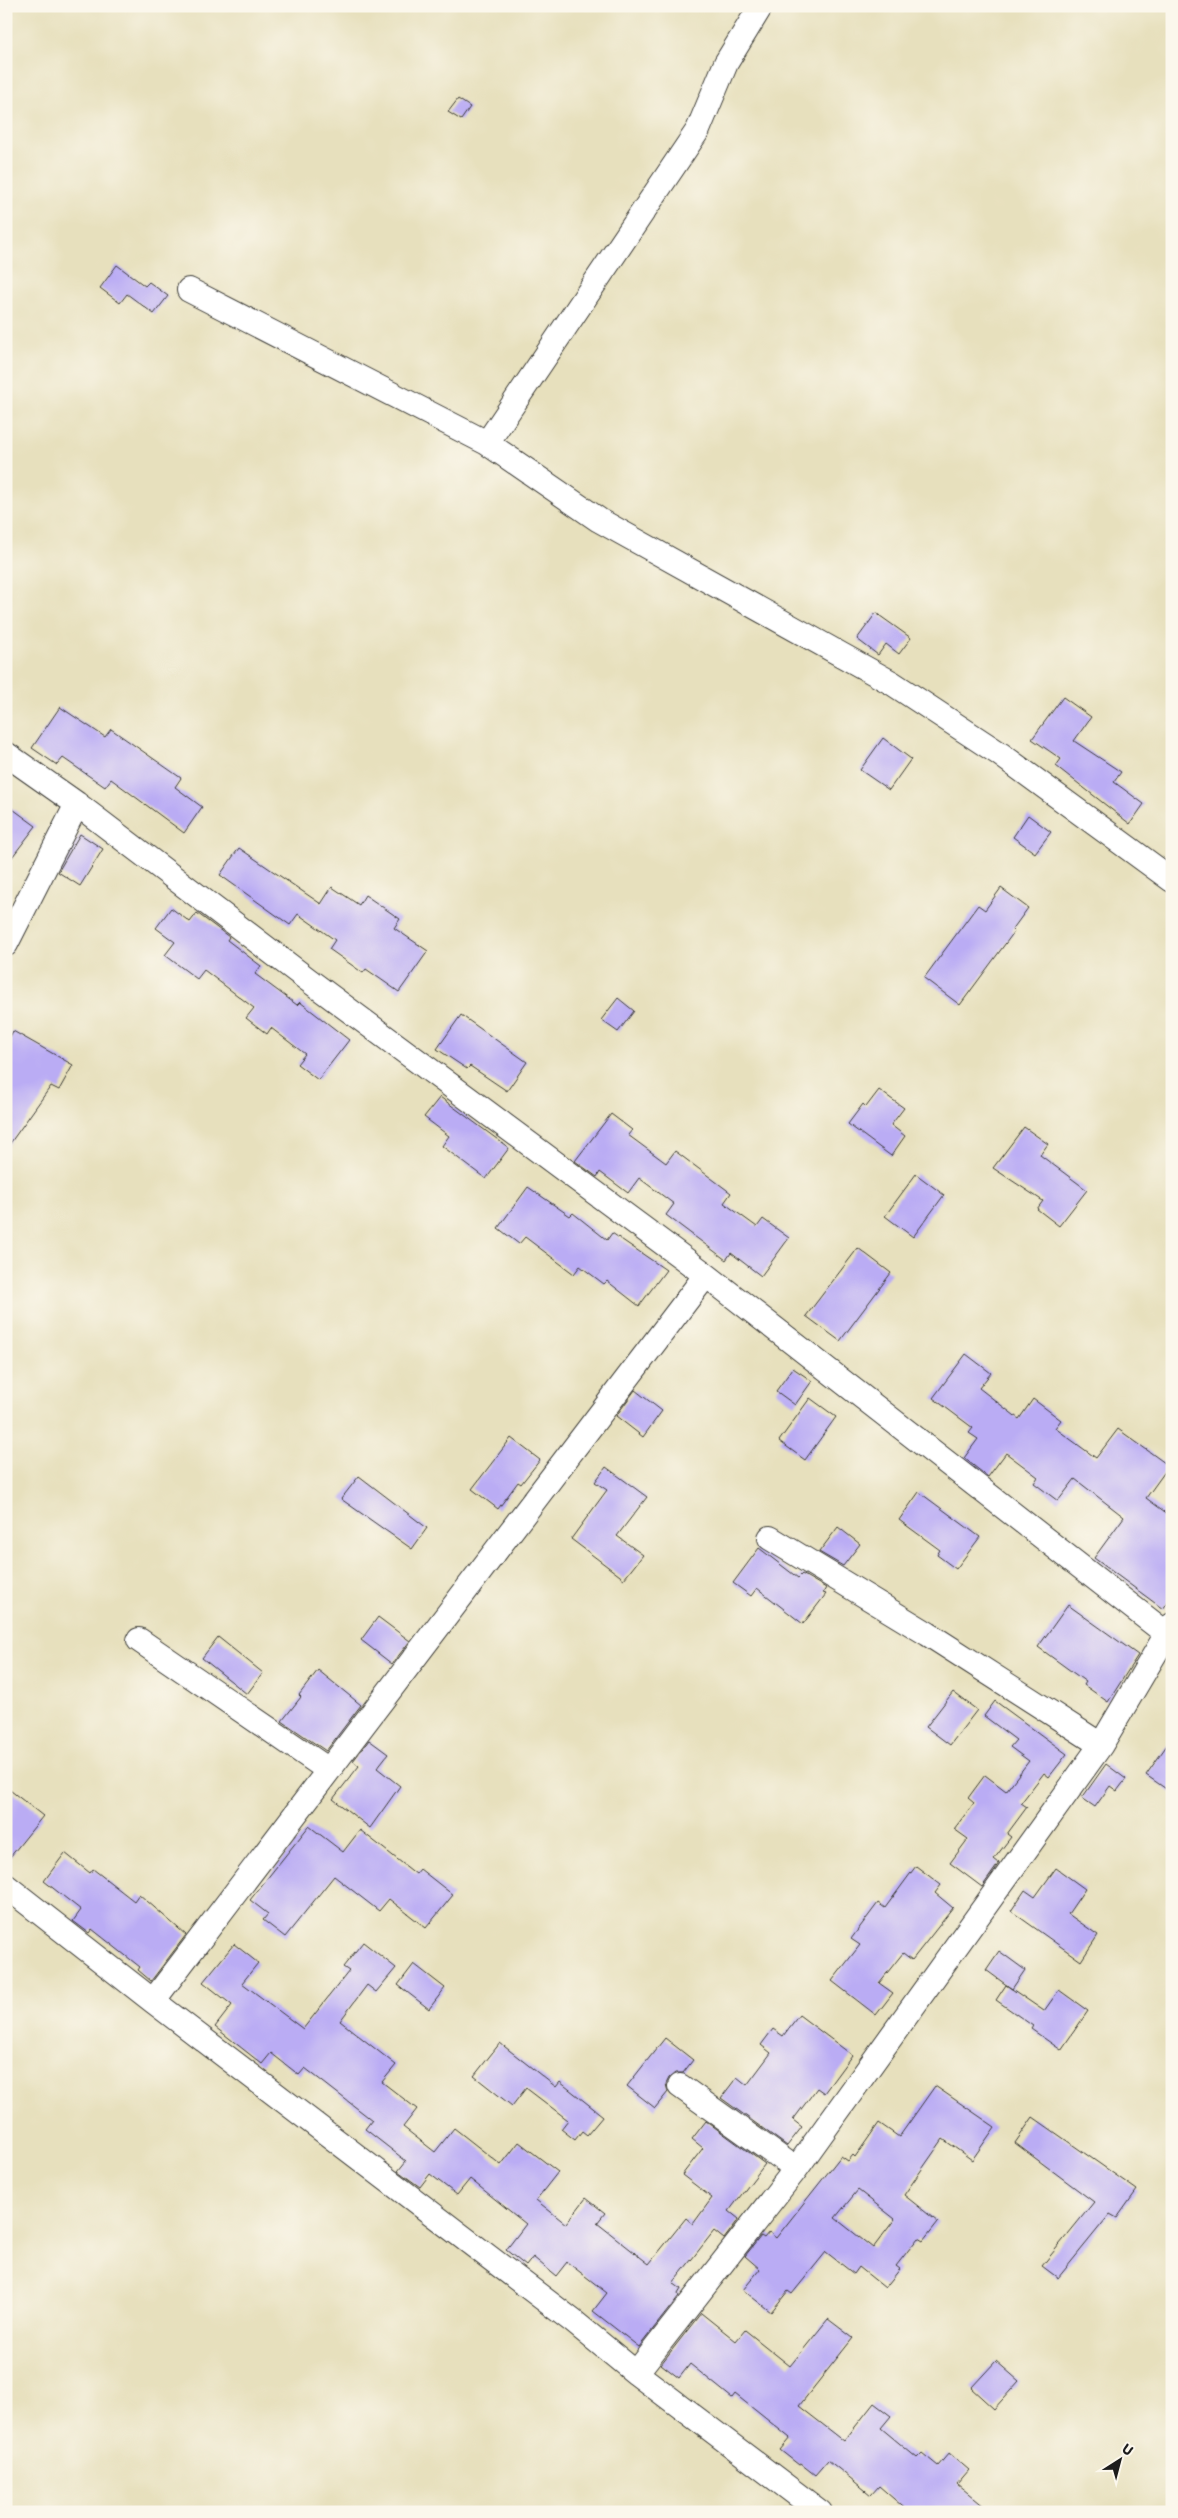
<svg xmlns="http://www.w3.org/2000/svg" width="1178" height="2518" font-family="'Shantell Sans',sans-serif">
<rect width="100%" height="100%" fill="#fbf7ec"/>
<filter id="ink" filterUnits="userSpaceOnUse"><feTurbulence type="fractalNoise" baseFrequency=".02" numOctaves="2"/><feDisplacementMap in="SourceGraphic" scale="10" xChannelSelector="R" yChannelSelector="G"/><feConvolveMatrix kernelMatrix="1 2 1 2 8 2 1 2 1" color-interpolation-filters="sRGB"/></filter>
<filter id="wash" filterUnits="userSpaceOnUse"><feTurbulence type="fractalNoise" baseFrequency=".0096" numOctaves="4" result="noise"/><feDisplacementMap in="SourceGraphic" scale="20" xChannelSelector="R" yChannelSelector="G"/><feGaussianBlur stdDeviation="1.12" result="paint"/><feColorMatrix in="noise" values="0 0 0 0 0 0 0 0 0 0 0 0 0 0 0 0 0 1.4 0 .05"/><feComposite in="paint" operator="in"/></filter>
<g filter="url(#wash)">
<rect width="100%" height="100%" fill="#e7e0bd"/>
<g id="blocks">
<path fill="#baacf4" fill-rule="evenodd" d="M458,99l12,8 -9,13 -13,-8z
M117,265l28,21 4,-4 19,14 -14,18 -27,-20 -7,9 -20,-15z
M876,613l35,25 -12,16 -13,-10 -8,11 -21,-16z
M1063,697l28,20 -17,24 47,31 -7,10 30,22 -14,20 -74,-58 5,-7 -29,-20z
M60,707l45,30 6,-8 70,49 -6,9 27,20 -18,26 -73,-54 -6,8 -42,-29 -6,7 -25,-17z
M883,738l28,21 -22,31 -29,-20z
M6,804l30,22 -30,39z
M1028,815l23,17 -16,21 -22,-16z
M80,834l23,15 -23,37 -22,-14z
M239,848l82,56 11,-17 27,18 6,-10 35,24 -6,9 34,23 -29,41 -33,-23 -3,4 -34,-24 6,-9 -37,-26 -8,11 -70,-50z
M1001,888l27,20 -16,22 2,2 -54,73 -36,-27 54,-73 7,5z
M171,908l19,14 7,-9 32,24 -2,3 34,26 -6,8 42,31 3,-3 49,38 -31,40 -21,-16 8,-10 -34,-26 -4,6 -21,-16 8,-10 -50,-38 -7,9 -32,-24 10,-13 -19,-14z
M618,998l16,13 -16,21 -17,-12z
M461,1015l66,47 -20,29 -37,-25 -3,3 -30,-20z
M13,1031l60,34 -14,25 -8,-4 -45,63v-105z
M879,1090l25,18 -13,17 14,11 -14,20 -43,-32 15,-20 3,3z
M440,1097l69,51 -23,31 -44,-33 7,-10 -25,-19z
M611,1114l21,16 -4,5 38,28 9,-12 56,42 -7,10 33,24 6,-8 26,19 -28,38 -30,-23 -5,7 -60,-45 8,-11 -35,-26 -11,15 -28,-21 -3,5 -22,-16z
M1024,1127l24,17 -8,11 47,35 -28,36 -22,-17 6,-8 -50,-33z
M916,1174l28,21 -31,42 -28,-21z
M528,1187l42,29 3,-3 34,27 5,-7 54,37 -27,36 -32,-25 -3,3 -24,-18 -6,8 -49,-37 -6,7 -21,-16z
M858,1248l33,25 -51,68 -34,-25z
M966,1354l25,19 -12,15 40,31 14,-20 28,21 -6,8 41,30 22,-29 51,37 -23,32 26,19v79l-9,13 -69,-51 30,-41 -49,-38 -17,22 -24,-18 4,-6 -32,-24 -18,24 -24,-19 14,-19 -9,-6 4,-5 -40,-30z
M793,1368l19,13 -17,24 -19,-14z
M635,1390l27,21 -19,26 -27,-21z
M810,1398l26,19 -31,43 -26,-19z
M511,1438l29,22 -19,24 -3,-2 -20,27 -26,-20z
M606,1467l41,30 -30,39 26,19 -19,24 -53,-40 36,-49 -12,-8z
M359,1476l68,52 -15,21 -71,-50z
M919,1492l61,45 -24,32 -19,-14 3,-5 -41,-30z
M838,1527l22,17 -17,22 -24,-14z
M759,1548l39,30 4,-4 24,14 -3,5 3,1 -23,30 -46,-36 -6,8 -18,-13z
M1068,1605l70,50 -30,47 -24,-17 2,-3 -48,-35z
M378,1617l32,24 -18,23 -31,-24z
M218,1637l45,36 -16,21 -45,-36z
M318,1670l43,35 -35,46 -44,-30 19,-24 -2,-2z
M953,1692l24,18 -27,35 -24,-18z
M995,1701l72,53 -18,23 -5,-4 -23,30 6,4 -20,27 4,3 -17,22 5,4 -17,24 -32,-24 18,-24 -14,-10 20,-26 -6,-5 17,-23 21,16 23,-30 -19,-14 6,-7 -32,-24z
M1172,1738v55l-26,-18z
M369,1740l19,14 -11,14 23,18 -30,42 -37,-29 26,-33 -6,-5z
M1106,1764l20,15 -9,12 -7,-5 -15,21 -13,-9z
M6,1787l37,29 -37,46z
M309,1826l34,26 17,-22 56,44 4,-5 33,26 -27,33 -37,-29 -10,12 -45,-35 -49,61 -22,-17 5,-6 -18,-14z
M65,1853l25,20 3,-4 41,32 5,-7 47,41 -35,46 -13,-11 2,-3 -48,-38 -3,4 -16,-12 8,-11 -37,-29z
M916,1866l25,19 -6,8 18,15 -41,52 -9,-7 -24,30 14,10 -17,22 -44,-34 28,-36 -9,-6 27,-36 7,5z
M1056,1868l29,21 -17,25 30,21 -17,26 -70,-50 14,-21 10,7z
M363,1942l33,26 -20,24 -9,-7 -27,36 56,44 -14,17 35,27 -14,18 32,25 19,-24 47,37 18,-23 39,30 -22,28 30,24 20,-26 19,15 -8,10 52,41 37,-46 7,6 19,-26 -30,-23 21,-27 -11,-9 14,-18 59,43 -36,47 10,8 -15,20 -10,-8 -41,52 8,6 -3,5 1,2 -40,51 -46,-36 14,-18 -40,-31 -11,14 -23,-19 -7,9 -20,-16 20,-26 -56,-45 -13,16 -27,-21 -10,13 -22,-16 8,-10 -41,-32 7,-9 -67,-52 -6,7 -28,-22 -9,11 -47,-37 17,-22 -29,-23 31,-38 24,19 -16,20 61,46 46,-58 -6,-4z
M999,1951l26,19 -13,19 -26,-19z
M414,1964l31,24 -16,21 -31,-24z
M1006,1985l38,26 15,-21 29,21 -27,39 -30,-21 2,-3 -37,-26z
M799,2015l53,40 -28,38 -7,-5 -24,32 9,7 -15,19 -66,-48 16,-21 10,8 24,-32 -10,-8 12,-16 10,7z
M665,2038l28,22 -10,13h-8l-6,5 -3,6 2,8 -13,16 -28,-22z
M500,2043l56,44 4,-5 43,34 -16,19 -5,-4 -7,9 -14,-11 7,-9 -42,-32 -14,18 -38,-30z
M935,2086l60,41 -23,33 -29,-21 -39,56 34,27 -15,19 -5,-3 -22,28 4,3 -15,19 -26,-21 -5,7 -28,-22 -34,42 -4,-3 -17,21 -28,-22 17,-21 -15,-13 16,-20 3,2 5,-6 7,6 65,-82 7,5 5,-6 2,2 24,-34 20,14zM858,2190l37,29 -22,29 -38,-30z
M1033,2117l104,73 -20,28 -7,-4 -52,64 -16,-12 52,-64 -79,-59z
M701,2313l35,28 9,-11 45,36 38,-47 25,19 -54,68 45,35 30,-38 17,13 -10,12 36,30 5,-5 16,13 11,-13 20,17 -12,14 34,28h-82l-30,-26 -8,9 -43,-35 -13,15 -14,-11 -2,1 -19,-15 10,-12 -55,-44 -3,4 -42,-34 -11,14 -18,-14z
M996,2361l23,20 -25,28 -23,-21z"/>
</g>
</g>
<g filter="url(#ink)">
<use href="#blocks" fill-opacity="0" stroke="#3a3934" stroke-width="1"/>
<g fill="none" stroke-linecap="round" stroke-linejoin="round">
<g stroke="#3a3934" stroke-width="26">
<path id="minor" d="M189,290l298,153 112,77 293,163 108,71 172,126
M487,443l211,-313 28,-67 35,-57
M6,754l71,50 230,175 399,296 466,363
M6,944l71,-140
M770,1538l158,96 173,111
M139,1640l188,129
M6,1886l147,115 421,321 62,51 184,139
M153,2001l553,-726
M680,2086l116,83
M636,2373l160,-204 305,-424 71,-120"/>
</g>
<use href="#minor" stroke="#fff" stroke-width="24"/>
</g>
</g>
<rect width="1178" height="2518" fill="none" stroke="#fbf7ec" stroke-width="25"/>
<g transform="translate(1120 2460) rotate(36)" stroke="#fbf7ec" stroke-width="4" paint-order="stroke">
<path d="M0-4L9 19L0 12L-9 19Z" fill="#1c1c1c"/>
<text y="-8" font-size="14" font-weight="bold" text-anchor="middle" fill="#1c1c1c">U</text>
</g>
</svg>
